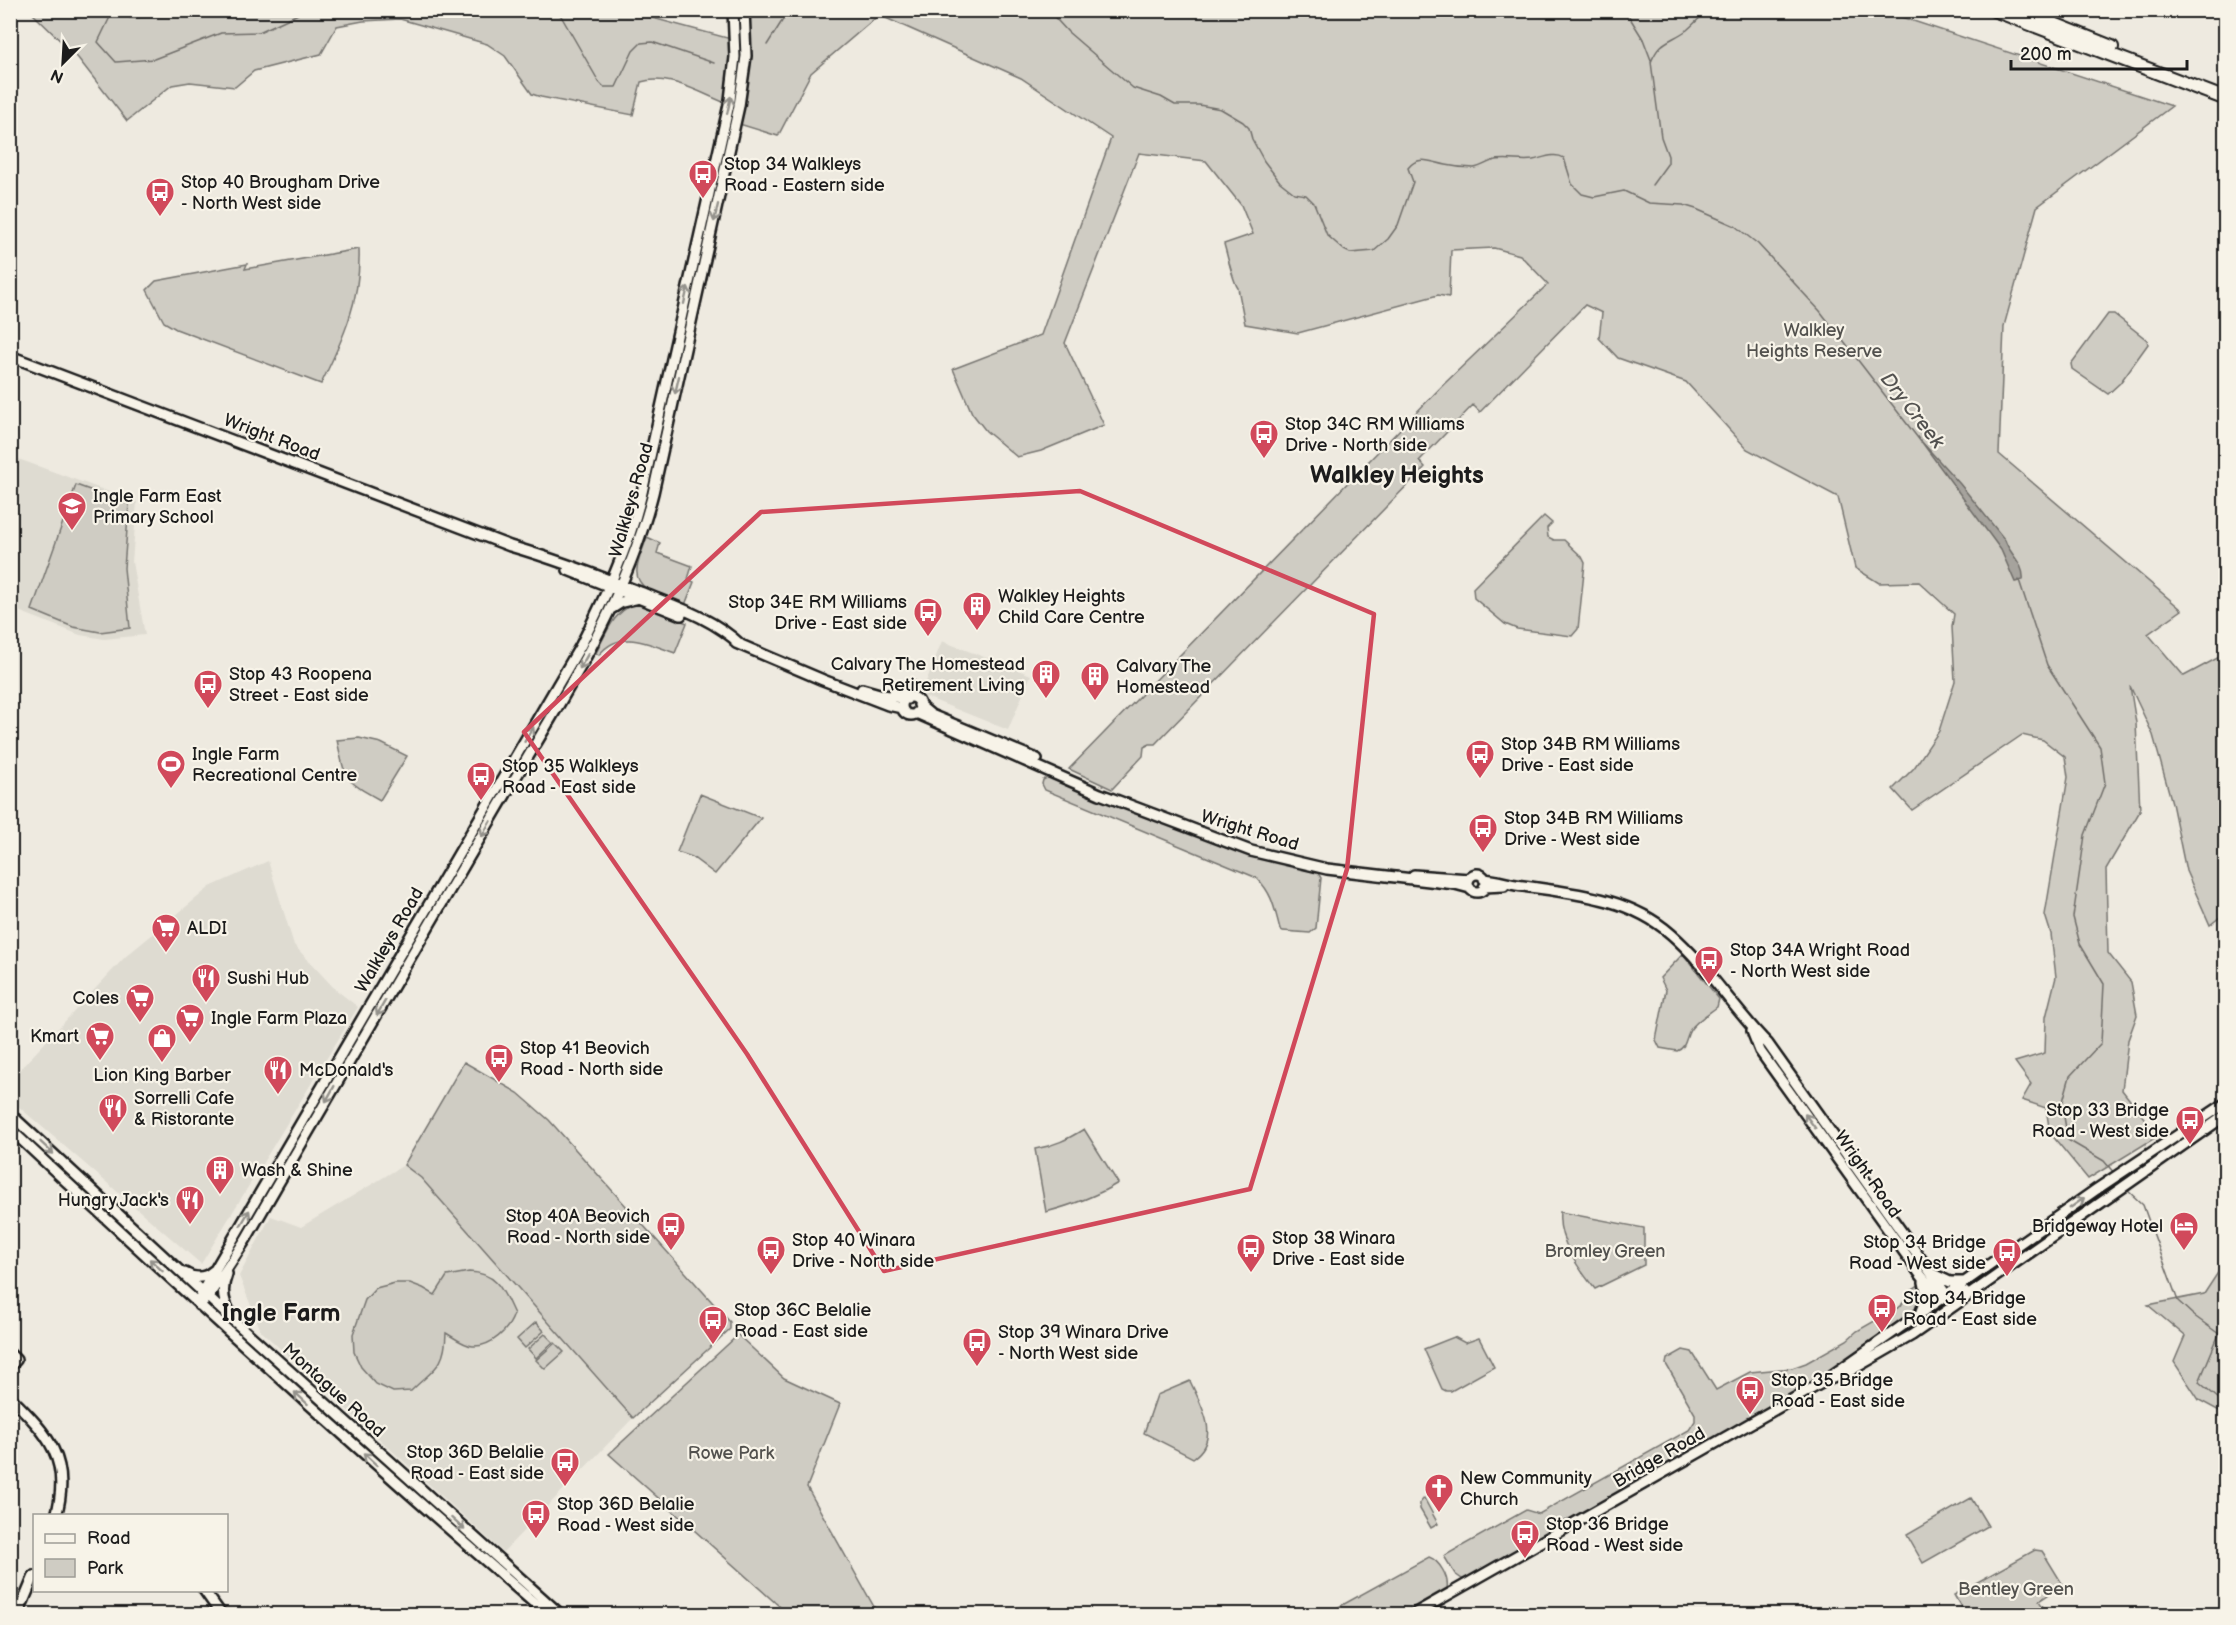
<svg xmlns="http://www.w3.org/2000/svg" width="2236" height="1625" font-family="'Balsamiq Sans',sans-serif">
<rect width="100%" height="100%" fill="#eeeae0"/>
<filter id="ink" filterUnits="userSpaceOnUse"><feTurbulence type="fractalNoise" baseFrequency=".0167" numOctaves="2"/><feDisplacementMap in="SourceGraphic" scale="12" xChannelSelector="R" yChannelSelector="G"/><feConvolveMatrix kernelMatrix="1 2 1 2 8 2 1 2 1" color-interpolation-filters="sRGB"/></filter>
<g filter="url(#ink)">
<path fill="#dedbd1" d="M10,456l127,46 -5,60 13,73 -41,4 -24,-4 -69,-27z
M942,641l89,34 -23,55 -87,-35z
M268,861l26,84 41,44 23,18 -157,257 -190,-164v-21l114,-122 85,-70z
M404,1165l17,13 212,240 -130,134 -242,-221 -22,-55 32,-60 30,11z"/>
<path fill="#cfccc3" stroke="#767470" stroke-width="1.5" d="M260,10h363l108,29 -6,57 -2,6c-24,-10 -55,-28 -82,-20l-8,33 -92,-18 -9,-3 -27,-38 -18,-12 -87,-25 -37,2 -26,5 -16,28 -67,17 -19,16 -45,-5 -18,3 -45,36 -49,-63 -48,-47h100v7z
M744,10l1139,1 289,95 -135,101 -33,119 -5,128 183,156 -34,24 36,42 41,-22v259l-15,12 -24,-54 -14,-68 -19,-68 -23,-49 6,37 4,88 -34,58 2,84 23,29 6,33 -9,25 -6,50 36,46 -70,43 -38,-46 -4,-25 -24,-8 9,-16 -16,-22 30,-9 1,-36 10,-40 -5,-43 -6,-19 23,-138 -3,-20 -22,-17 -21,-5 -110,75 -19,-21 21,-21 25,-37 16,-50 -3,-54 2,-13 -35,-32 -40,1 -24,-15 -17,-71 -91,-48 -61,-67 -68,-24 -19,-20 3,-25 -17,-8 -105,107 -7,-7 -54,56 6,6 -270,277h-5l-6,3 -1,9 -31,33 -43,-20 375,-385 104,-100 -28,-29 -26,-7 -43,2 -2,47 -11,-2 -140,38 -53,-9 -7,-36c-5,-6 -11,-34 -14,-44l29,-10 -12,-29 -35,-44 -67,-8 -74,190 39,82 -63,26 -24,6 -31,-26 -14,-18 -19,-44 88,-34 70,-197 -90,-60 -142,-63 -68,58 -33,63 -42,-13 10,-77z
M359,249c2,52 -16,90 -38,135l-145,-55 -12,-7 -17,-32 9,-9 91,-17 -2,5z
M2108,314h6l33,26 1,4 -28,39 -12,11 -36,-25 -1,-5z
M76,485l53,19 -5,64 6,60 -30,4 -27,-5 -41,-17z
M1544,516l8,7 -5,5 1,9 6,3h10l18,17 3,6 -7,66 -6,7 -55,-7 -12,-5 -31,-26 -1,-10z
M647,537l13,6 -3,10 35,13 -4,13 6,3 -9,23c-16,-7 -51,-13 -48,-36 1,-11 7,-22 10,-32z
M636,603l51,20 -12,30c-26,-9 -55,-25 -76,2l-3,-2c11,-21 16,-40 40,-50z
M359,738l22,5 26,13 -27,44c-37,-21 -34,-19 -43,-60z
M1051,776l178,73 89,24 3,5 -5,50 -6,5 -27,-2 -3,-2c-6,-22 -7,-34 -23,-51l-212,-88 -3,-6 1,-4z
M700,794l61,24 -46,56 -23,-17 -15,-5z
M1683,954l36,45 -2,8c-9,7 -21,14 -27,23 -5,8 -3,17 -13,21l-17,-3 -4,-8 10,-50 -6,-12z
M464,1062l54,31 31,27 181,202v7l-97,89 -212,-240 -17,-13z
M1084,1129l34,54c-23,14 -46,22 -72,29l-11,-63c19,-3 33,-10 49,-20z
M1560,1212l84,16v37l-49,24c-16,-20 -38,-49 -35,-77z
M2219,1271l7,9 -1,134 -26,-14 -25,-38 11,-26 -37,-31 56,-11z
M469,1272c29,1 34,19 45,42 -5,16 -23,33 -41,32 -8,0 -20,-9 -27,-13 -1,35 -12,35 -35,58l-18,1 -17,-8 -15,-17 -7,-15 -1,-18 12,-34 11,-12 19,-5h15l13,5 12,7 12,-19z
M1922,1283l3,9 -8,18 -65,46 -59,37 -326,185 -5,1 -7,-5 -11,-18 82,-46 13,4 150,-84 6,-9v-7l-29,-50 1,-5 16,-9 9,2 24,38 34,-18 42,-4 14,-5 41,-23 10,-9 44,-25 7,-14z
M536,1322l8,9 -19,17 -8,-9z
M545,1334l8,8 -17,16 -8,-9z
M738,1335l46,43 56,26 -33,83 71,127h-90l-179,-160z
M1454,1337l11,6 14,-5 15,29 -43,24h-5l-4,-2 -18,-40z
M555,1343l9,9 -19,17 -9,-9z
M1190,1381c11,24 32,57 3,77l-49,-25 13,-38z
M1424,1498l14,26 -7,4 -11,-19v-6z
M1971,1498l17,28 -65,37 -16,-28z
M2035,1550l7,1 2,3 19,31 -24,16 9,13h-83l-11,-19z
M1429,1557c11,4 20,21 18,31l-46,26h-75z"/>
<path fill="#a6a39d" stroke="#6f6d69" stroke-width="1.5" d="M1921,441l39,43 45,56c4,14 20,24 18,40l-8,2 -14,-32z"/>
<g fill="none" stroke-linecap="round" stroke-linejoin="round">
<path stroke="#6f6d69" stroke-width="1.5" d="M107,10l4,5 -13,27 18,20 38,-3 67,-26 38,-1 39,-18 4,-4
M552,10l9,6 38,66 5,5h12l17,-36 8,-8 11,-1 62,21
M1048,10l20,22 65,56 28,9 14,8h24l22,4 22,13 6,6 3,11 12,22 16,21 14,11 12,2 8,8 13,32 17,15 6,3 24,-2 14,-12 10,-14 15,-43 -5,-14c11,-14 25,-5 38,-3 9,2 19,3 28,3 7,-1 12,-5 18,-7 14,-4 27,1 41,-1 10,-2 22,-8 31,-2l8,26 10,10 12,3 30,-6 25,12 34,2 13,4 39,17 23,18 62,67 101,131
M1625,10l18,29 8,21
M767,45l22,-35
M1652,185l16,-22v-7l-7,-19 -10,-75c9,-22 19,-20 36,-32 7,-6 14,-14 22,-20
M2019,580l28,85 53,82 5,36 -20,52 -12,82 7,27 24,40 -3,59 -31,33 -8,29 6,35 36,21 11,13
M2127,1190l16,15 35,96 15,14 26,19 -20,48 20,17 7,1"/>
<g stroke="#1c1c1c" stroke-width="14">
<path id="secondary" d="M10,356l500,190c45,13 87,29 130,46 35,14 73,26 101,53
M568,570l113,45
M611,609l11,-7 17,-4
M736,643l87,37 65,25 14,3
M862,689l21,6 24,4
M894,692h6l11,-6
M902 706a9 9 0 1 1 18 0a9 9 0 1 1-18 0Z
M919,705l12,10 106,44
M916,713l184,81 151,57 76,18 128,15 15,4
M1468 883a9 9 0 1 1 18 0a9 9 0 1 1-18 0Z
M1414,875l55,4
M1484,879c11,1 21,4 32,6 54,8 112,11 155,49 37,32 62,75 97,110l175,246v7
M1484,887l20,-1
M1752,1031l8,20 160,223c14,17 22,32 45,18
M10,1114l214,198 336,302
M10,1129c176,165 355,328 537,485l6,-6
M185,1273c10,6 19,6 28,-2
M227,1274c-6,15 -5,28 5,41
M1933,1274l17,8h15
M199,1305l9,-8 38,-58c83,-144 168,-287 251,-430 59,-101 127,-201 156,-316l86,-387 7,-50 -2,-46
M199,1305l3,-13 379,-647c24,-48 47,-96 60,-148l89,-397 5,-43 -2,-47
M1921,1311l6,-15 -3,-14
M10,1354l6,6 -6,6
M1831,1376l266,-187 129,-86
M10,1397c38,37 62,63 46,119
M204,1590l17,24
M18,1614l16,-38
M1414,1614l411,-233 23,-9 64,-37 314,-220"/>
</g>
<g stroke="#1c1c1c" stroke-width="16">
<path id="highway" d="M1994,10l232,89
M2019,10l93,37"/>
</g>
<use href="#secondary" stroke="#f7f3e8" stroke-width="9"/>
<use href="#highway" stroke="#f7f3e8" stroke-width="12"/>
</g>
<defs><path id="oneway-shaft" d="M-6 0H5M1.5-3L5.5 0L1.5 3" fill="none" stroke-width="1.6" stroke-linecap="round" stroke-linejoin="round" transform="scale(1.5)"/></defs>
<g stroke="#94928c">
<use href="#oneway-shaft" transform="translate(729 105) rotate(-78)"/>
<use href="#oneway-shaft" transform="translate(716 213) rotate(103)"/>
<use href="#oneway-shaft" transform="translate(686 295) rotate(-77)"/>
<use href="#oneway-shaft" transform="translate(677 385) rotate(103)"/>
<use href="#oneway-shaft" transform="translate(584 661) rotate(120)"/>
<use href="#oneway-shaft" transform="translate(529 734) rotate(-60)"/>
<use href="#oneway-shaft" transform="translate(486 829) rotate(120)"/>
<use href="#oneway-shaft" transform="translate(381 1008) rotate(120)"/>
<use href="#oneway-shaft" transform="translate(330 1094) rotate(119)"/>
<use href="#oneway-shaft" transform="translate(1810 1121) rotate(-126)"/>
<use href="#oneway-shaft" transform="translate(47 1148) rotate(43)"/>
<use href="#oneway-shaft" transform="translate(2077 1203) rotate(-35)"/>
<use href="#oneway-shaft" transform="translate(245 1218) rotate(-60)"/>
<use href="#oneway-shaft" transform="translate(156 1265) rotate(-137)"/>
<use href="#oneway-shaft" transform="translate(301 1398) rotate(-138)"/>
<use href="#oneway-shaft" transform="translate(370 1459) rotate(-138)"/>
<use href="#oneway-shaft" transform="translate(458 1524) rotate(42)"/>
</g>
</g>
<path fill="none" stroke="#d1495b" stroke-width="4.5" stroke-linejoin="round" d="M1080,491l294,123 -27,255 -97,320 -366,82 -137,-217 -223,-322 237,-220z"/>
<defs>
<g id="bus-pin" transform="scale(1.5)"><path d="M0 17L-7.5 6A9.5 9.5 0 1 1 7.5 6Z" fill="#d1495b" stroke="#f7f3e8"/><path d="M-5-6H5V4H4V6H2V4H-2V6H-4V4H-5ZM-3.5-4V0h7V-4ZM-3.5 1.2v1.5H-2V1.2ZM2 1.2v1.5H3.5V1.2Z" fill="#fff"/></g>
<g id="school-pin" transform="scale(1.5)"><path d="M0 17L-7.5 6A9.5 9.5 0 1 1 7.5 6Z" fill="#d1495b" stroke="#f7f3e8"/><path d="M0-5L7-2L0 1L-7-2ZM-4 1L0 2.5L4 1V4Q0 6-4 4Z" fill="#fff"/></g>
<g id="building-pin" transform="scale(1.5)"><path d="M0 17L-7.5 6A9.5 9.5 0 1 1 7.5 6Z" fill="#d1495b" stroke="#f7f3e8"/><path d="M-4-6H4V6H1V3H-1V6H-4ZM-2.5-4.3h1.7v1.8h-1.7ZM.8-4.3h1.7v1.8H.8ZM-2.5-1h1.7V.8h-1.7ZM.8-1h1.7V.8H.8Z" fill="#fff"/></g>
<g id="stadium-pin" transform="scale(1.5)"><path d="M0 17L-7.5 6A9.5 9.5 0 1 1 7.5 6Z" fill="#d1495b" stroke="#f7f3e8"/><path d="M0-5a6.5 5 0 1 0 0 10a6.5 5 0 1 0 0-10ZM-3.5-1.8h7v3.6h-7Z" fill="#fff"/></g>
<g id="supermarket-pin" transform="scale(1.5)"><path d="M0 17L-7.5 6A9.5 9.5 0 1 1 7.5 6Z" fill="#d1495b" stroke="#f7f3e8"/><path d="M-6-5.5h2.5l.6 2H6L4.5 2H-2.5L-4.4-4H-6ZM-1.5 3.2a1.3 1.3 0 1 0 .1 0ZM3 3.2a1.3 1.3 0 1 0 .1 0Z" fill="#fff"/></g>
<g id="restaurant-pin" transform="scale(1.5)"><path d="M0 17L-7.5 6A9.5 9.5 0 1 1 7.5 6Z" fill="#d1495b" stroke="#f7f3e8"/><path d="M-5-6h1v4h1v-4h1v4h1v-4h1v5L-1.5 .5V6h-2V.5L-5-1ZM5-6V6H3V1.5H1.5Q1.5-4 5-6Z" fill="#fff"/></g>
<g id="shop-pin" transform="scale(1.5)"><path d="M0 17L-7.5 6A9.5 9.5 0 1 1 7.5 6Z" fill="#d1495b" stroke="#f7f3e8"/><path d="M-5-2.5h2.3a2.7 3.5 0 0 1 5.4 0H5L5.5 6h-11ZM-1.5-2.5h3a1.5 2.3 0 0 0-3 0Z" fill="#fff"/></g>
<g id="hotel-pin" transform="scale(1.5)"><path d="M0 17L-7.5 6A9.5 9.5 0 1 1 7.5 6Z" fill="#d1495b" stroke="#f7f3e8"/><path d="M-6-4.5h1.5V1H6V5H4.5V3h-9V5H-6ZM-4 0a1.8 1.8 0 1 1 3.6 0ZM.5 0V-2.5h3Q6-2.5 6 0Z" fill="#fff"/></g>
<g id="church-pin" transform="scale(1.5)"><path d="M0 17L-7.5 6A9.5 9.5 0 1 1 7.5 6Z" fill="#d1495b" stroke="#f7f3e8"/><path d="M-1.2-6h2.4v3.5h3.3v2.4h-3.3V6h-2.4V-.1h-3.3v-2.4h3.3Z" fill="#fff"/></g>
</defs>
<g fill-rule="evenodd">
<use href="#bus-pin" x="703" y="174"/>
<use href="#bus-pin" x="160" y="192"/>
<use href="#bus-pin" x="1264" y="434"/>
<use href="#school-pin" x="72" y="506"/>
<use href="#building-pin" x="977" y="606"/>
<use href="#bus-pin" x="928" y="612"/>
<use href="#building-pin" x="1046" y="674"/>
<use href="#building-pin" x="1095" y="676"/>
<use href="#bus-pin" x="208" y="684"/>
<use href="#bus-pin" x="1480" y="754"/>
<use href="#stadium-pin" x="171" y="764"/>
<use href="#bus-pin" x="481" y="776"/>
<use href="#bus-pin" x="1483" y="828"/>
<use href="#supermarket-pin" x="166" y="928"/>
<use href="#bus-pin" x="1709" y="960"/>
<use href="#restaurant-pin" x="206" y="978"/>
<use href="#supermarket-pin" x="140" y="998"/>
<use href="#supermarket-pin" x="190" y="1018"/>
<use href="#supermarket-pin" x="100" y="1036"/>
<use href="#shop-pin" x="162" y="1038"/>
<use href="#bus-pin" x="499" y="1058"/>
<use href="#restaurant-pin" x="278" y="1070"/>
<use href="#restaurant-pin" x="113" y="1108"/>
<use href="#bus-pin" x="2190" y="1120"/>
<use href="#building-pin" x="220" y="1170"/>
<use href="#restaurant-pin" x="190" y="1200"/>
<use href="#bus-pin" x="671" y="1226"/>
<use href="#hotel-pin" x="2184" y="1226"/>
<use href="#bus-pin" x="1251" y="1248"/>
<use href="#bus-pin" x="771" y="1250"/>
<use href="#bus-pin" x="2007" y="1252"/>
<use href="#bus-pin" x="1882" y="1308"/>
<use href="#bus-pin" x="713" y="1320"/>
<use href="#bus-pin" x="977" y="1342"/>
<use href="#bus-pin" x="1750" y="1390"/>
<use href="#bus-pin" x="565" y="1462"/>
<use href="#church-pin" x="1439" y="1488"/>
<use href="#bus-pin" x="536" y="1514"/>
<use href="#bus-pin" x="1525" y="1534"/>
</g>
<g text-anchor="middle" stroke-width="4.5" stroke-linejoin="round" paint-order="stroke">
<g font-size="18" fill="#1c1c1c" stroke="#f7f3e8" text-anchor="start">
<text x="724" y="170">Stop 34 Walkleys<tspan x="724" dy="21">Road - Eastern side</tspan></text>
<text x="181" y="188">Stop 40 Brougham Drive<tspan x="181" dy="21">- North West side</tspan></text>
<text x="1285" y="430">Stop 34C RM Williams<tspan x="1285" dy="21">Drive - North side</tspan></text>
<text x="93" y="502">Ingle Farm East<tspan x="93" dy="21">Primary School</tspan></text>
<text x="998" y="602">Walkley Heights<tspan x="998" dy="21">Child Care Centre</tspan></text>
<text x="907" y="608" text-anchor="end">Stop 34E RM Williams<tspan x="907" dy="21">Drive - East side</tspan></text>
<text x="1025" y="670" text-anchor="end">Calvary The Homestead<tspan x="1025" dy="21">Retirement Living</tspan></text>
<text x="1116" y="672">Calvary The<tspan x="1116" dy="21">Homestead</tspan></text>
<text x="229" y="680">Stop 43 Roopena<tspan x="229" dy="21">Street - East side</tspan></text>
<text x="1501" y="750">Stop 34B RM Williams<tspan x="1501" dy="21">Drive - East side</tspan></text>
<text x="192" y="760">Ingle Farm<tspan x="192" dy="21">Recreational Centre</tspan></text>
<text x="502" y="772">Stop 35 Walkleys<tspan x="502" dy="21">Road - East side</tspan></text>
<text x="1504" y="824">Stop 34B RM Williams<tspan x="1504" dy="21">Drive - West side</tspan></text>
<text x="187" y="934">ALDI</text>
<text x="1730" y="956">Stop 34A Wright Road<tspan x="1730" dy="21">- North West side</tspan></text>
<text x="227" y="984">Sushi Hub</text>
<text x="119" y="1004" text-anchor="end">Coles</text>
<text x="211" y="1024">Ingle Farm Plaza</text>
<text x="79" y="1042" text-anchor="end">Kmart</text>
<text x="520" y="1054">Stop 41 Beovich<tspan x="520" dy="21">Road - North side</tspan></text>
<text x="299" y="1076">McDonald's</text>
<text x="162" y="1081" text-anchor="middle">Lion King Barber</text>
<text x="134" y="1104">Sorrelli Cafe<tspan x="134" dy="21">&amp; Ristorante</tspan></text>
<text x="2169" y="1116" text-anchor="end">Stop 33 Bridge<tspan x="2169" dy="21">Road - West side</tspan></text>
<text x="241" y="1176">Wash &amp; Shine</text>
<text x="169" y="1206" text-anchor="end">Hungry Jack's</text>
<text x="650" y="1222" text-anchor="end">Stop 40A Beovich<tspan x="650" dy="21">Road - North side</tspan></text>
<text x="2163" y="1232" text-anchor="end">Bridgeway Hotel</text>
<text x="1272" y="1244">Stop 38 Winara<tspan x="1272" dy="21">Drive - East side</tspan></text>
<text x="792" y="1246">Stop 40 Winara<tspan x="792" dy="21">Drive - North side</tspan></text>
<text x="1986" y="1248" text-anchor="end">Stop 34 Bridge<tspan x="1986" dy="21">Road - West side</tspan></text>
<text x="1903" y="1304">Stop 34 Bridge<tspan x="1903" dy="21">Road - East side</tspan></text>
<text x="734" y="1316">Stop 36C Belalie<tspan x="734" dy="21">Road - East side</tspan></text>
<text x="998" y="1338">Stop 39 Winara Drive<tspan x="998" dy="21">- North West side</tspan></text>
<text x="1771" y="1386">Stop 35 Bridge<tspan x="1771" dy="21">Road - East side</tspan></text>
<text x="544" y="1458" text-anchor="end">Stop 36D Belalie<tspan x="544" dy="21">Road - East side</tspan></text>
<text x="1460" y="1484">New Community<tspan x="1460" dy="21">Church</tspan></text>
<text x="557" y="1510">Stop 36D Belalie<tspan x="557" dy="21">Road - West side</tspan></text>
<text x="1546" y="1530">Stop 36 Bridge<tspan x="1546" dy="21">Road - West side</tspan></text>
</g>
<g font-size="18" fill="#52514e" stroke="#f7f3e8">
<text x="1814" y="336">Walkley<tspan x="1814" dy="21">Heights Reserve</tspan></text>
<text x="1605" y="1257">Bromley Green</text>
<text x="731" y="1459">Rowe Park</text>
<text x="2016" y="1595">Bentley Green</text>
</g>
<g font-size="18" fill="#1c1c1c" stroke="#f7f3e8">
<text transform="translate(272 437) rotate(21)" y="6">Wright Road</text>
<text transform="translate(631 500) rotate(-74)" y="6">Walkleys Road</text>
<text transform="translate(1250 830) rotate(17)" y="6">Wright Road</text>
<text transform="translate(389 940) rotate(-60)" y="6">Walkleys Road</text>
<text transform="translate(1868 1174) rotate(55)" y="6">Wright Road</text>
<text transform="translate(334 1390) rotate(42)" y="6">Montague Road</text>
<text transform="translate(1659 1457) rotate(-30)" y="6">Bridge Road</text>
</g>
<g font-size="20" font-style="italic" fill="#535250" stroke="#f7f3e8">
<text transform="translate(1913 410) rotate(52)" y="7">Dry Creek</text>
</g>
<g font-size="24" font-weight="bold" fill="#1c1c1c" stroke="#f7f3e8">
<text x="1397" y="483">Walkley Heights</text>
<text x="281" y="1321">Ingle Farm</text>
</g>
</g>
<rect width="2236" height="1625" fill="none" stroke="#f7f3e8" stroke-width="36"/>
<rect x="18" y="18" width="2200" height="1589" fill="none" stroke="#1c1c1c" stroke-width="2" filter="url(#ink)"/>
<rect x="33" y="1514" width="195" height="78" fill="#f7f3e8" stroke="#9f9d96" stroke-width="1.5"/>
<rect x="45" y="1534" width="30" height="9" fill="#f7f3e8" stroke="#9f9d96" stroke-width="1.5"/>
<text x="87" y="1544" font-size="18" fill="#1c1c1c">Road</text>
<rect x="45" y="1559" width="30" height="18" fill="#cfccc3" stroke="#9f9d96" stroke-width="1.5"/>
<text x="87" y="1574" font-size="18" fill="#1c1c1c">Park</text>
<g transform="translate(63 63) rotate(204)" stroke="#f7f3e8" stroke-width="4.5" paint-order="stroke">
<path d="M0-4.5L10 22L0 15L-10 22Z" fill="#1c1c1c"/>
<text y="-9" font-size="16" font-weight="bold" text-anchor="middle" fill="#1c1c1c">N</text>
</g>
<path d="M2011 60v9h176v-9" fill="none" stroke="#1c1c1c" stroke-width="3"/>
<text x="2020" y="60" font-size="18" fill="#1c1c1c" stroke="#f7f3e8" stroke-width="4.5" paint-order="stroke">200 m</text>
</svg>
